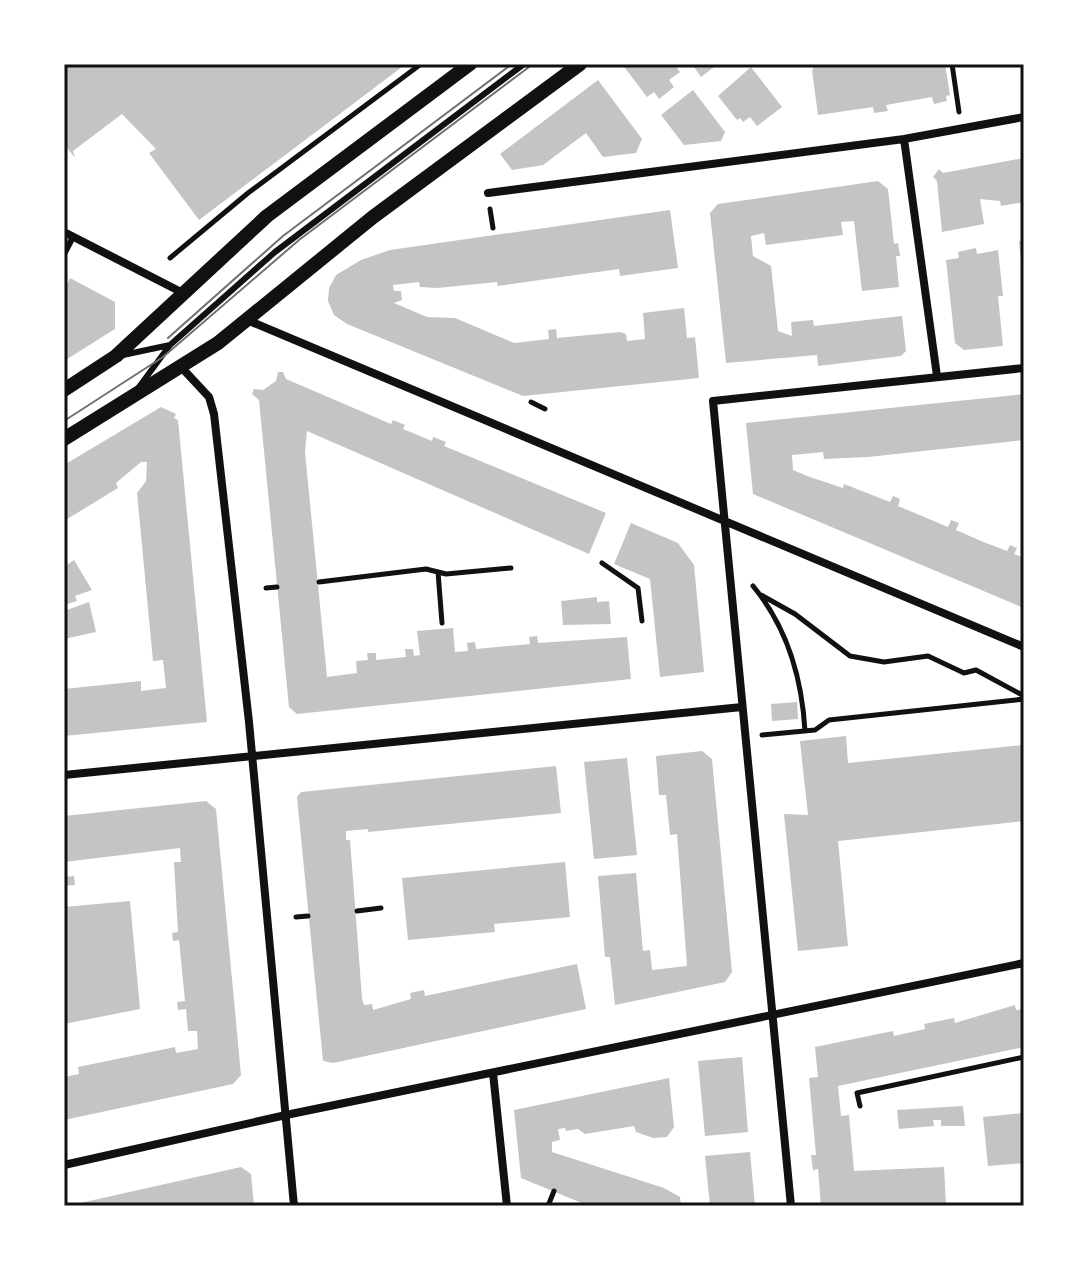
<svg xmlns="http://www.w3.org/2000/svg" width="1088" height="1270" font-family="'PT Sans',sans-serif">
<rect width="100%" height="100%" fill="#fff"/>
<path fill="#c4c4c4" d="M64,64h342l-207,156 -50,-67 7,-4 -34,-35 -49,37 2,7 -11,-14z
M622,64h52l6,8 -11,8 5,7 -15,12 -5,-7 -7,5z
M692,64h26l-17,13z
M815,64h130l5,31 -4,1 1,5 -13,3 -2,-7 -46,8 2,6 -14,2 -1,-6 -55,8 -6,-44z
M751,67l31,40 -25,19 -7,-9 -7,5 -3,-4 -3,2 -19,-24z
M598,80l44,59 -6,14 -33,4 -17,-24 -43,32 -31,5 -12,-16z
M693,90l32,42 -4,9 -37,4 -23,-30z
M1024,158v44l-23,4 -1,-5 -20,-2 4,25 -42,8 -5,-51 -4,-4 6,-8 4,4z
M878,181l10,8 6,55 4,-1 2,13h-4l3,31 -37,4 -8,-70 -13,1 2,13 -77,10 -2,-12 -13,3 2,20 18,10 7,65 14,5 -1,-14 22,-2 1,6 88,-10 4,35 -5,5 -83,10 -1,-11 -91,8 -16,-150 8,-9z
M670,210l8,58 -58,8 -1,-7 -121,17 -1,-4 -60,6 -17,-1 -1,-5 -26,3 1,6h7l1,9 -8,3 33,14 28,1 59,25 35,-4 -1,-9 8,-1 1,9 63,-6 6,2 1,7 18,-2 -2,-26 41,-5 3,30 8,-1 4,41 -176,18 -176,-72 -13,-9 -6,-14 1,-13 7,-13 25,-15 29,-10z
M1024,240v28h-2l-3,-27z
M976,248l1,6 21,-4 5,46h-5l5,50 -39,4 -9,-7 -9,-83 13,-2 -1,-6z
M70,278l45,24v27l-51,32v-71z
M278,372h5l3,7 105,45 2,-4 12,5 -2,4 29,12 1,-4 13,5 -2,4 162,67 -17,41 -282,-123 -2,21 22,225 30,-4 -1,-12 12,-1 -1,-7h9v7l30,-3 -1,-8h8l1,7 6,-1 -3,-24 36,-3 2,24 13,-1 -1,-8 8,-1 1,7 54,-5 -1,-7 8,-1 1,7 89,-6 4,42 -334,35 -8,-7 -30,-307 -7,-6 2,-5 9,1 13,-9z
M1024,394v46l-156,17 -44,2 -1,-7 -31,3 1,15 17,7 33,11 1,-4 46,18 3,-6 7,3 -2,7 50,21 3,-7 8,3 -3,7 25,11 26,10 3,-6 7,3 -3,6 10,4v50l-271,-114 -7,-71z
M161,407l15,7 -2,4 4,2 29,302 -143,14v-47l77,-8v10l25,-3 -3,-28 -10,1 -16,-168 9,-12 1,-19h-6l-25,21 2,5 -54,33v-56z
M631,523l47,20 16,22 10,107 -44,5 -10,-98 -36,-15z
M74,560l18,30 -17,6 2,5 -13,4v-38z
M597,597v5l12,-1 2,23 -48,1 -2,-24z
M89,602l7,30 -32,7v-28z
M797,702l1,17 -26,2 -1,-17z
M846,736l2,27 176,-18v76l-186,20 10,105 -50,5 -14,-137 24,1 -8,-74z
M702,751l10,8 20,213 -7,10 -110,23 -5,-48h-5l-7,-81 38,-3 7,78 7,-1 2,20 35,-4 -10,-132 -7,1 -4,-40h-7l-3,-39z
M627,758l10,97 -43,4 -10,-97z
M556,766l5,47 -193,19v-3l-22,2v9h4l12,158 2,7 8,-1 1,6 38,-11 -1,-6 14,-3 1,6 152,-32 9,45 -253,54 -10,-2 -26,-264 4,-5z
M206,801l10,8 25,266 -8,9 -169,36v-43l15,-3 -1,-7 97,-20 1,6 22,-4 -1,-18h-9l-2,-22 -8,1 -1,-8 8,-1 -6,-61 -6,1 -1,-8 6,-1 -4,-70h7l-1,-14 -116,14v-46z
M565,862l5,55 -76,7 1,8 -87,8 -6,-62z
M74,876l1,9 -11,1v-9z
M130,901l10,108 -76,15v-117z
M1015,1005l1,5 8,-1v38l-186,39 3,30 8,-1 5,56 90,-4 2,39h-125l-3,-37 -5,1 -2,-15h5l-7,-77 9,-1 -3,-30 78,-16 1,5 31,-7 -1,-5 30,-6 1,5z
M742,1057l6,75 -43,4 -7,-75z
M669,1078l5,49 -7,10 -14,1 -17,-6 -2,-6 -49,8 -7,-5 -12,2 -1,-3 -7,1 2,11 -8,2v10l112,36 16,9 1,9h-92l-68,-28 -7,-68z
M963,1106l2,20h-24v-6h-8l1,6 -35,3 -2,-19z
M1024,1113v50l-36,3 -5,-49z
M750,1152l5,54h-45l-5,-50z
M241,1167l10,7 3,32h-187z"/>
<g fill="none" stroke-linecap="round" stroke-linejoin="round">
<path stroke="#111" stroke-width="5" d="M952,64l7,48
M490,209l3,19
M170,258l78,-65 173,-129
M531,402l14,7
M602,563l36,25 4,33
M438,572l4,51
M319,582l107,-13 20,5 65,-6
M753,586c34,41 49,93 52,145
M266,588l11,-1
M761,595l34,19 55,42 34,6 44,-6 36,17 12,-3 48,26
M762,735l53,-5 14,-10 195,-21
M357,911l24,-3
M296,917l12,-1
M860,1106l-3,-13 167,-36
M548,1206l6,-15"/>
<path stroke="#111" stroke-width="6" d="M64,254l9,-17
M123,355l47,-10
M139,387l31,-42 105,-93 249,-188"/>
<path stroke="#111" stroke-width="8" d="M904,139l33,237
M488,193l416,-54 120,-22
M64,232l119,61
M247,320l777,327
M182,368l27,29 5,17 35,308 45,484
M64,775l678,-68
M493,1073l14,133
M64,1165l222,-50 738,-152
M791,1206l-78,-805 311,-33"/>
<path stroke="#111" stroke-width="14" d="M64,390l52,-34 151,-140 203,-152
M64,439l154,-96 155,-126 207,-153"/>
<path stroke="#707070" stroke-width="2" d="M168,338l115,-102 229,-172
M64,421l99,-64 136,-117 234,-176"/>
</g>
<rect width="1088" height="1270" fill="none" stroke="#ffffff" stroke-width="132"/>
<rect x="66" y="66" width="956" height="1138" fill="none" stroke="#111" stroke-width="3"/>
</svg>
